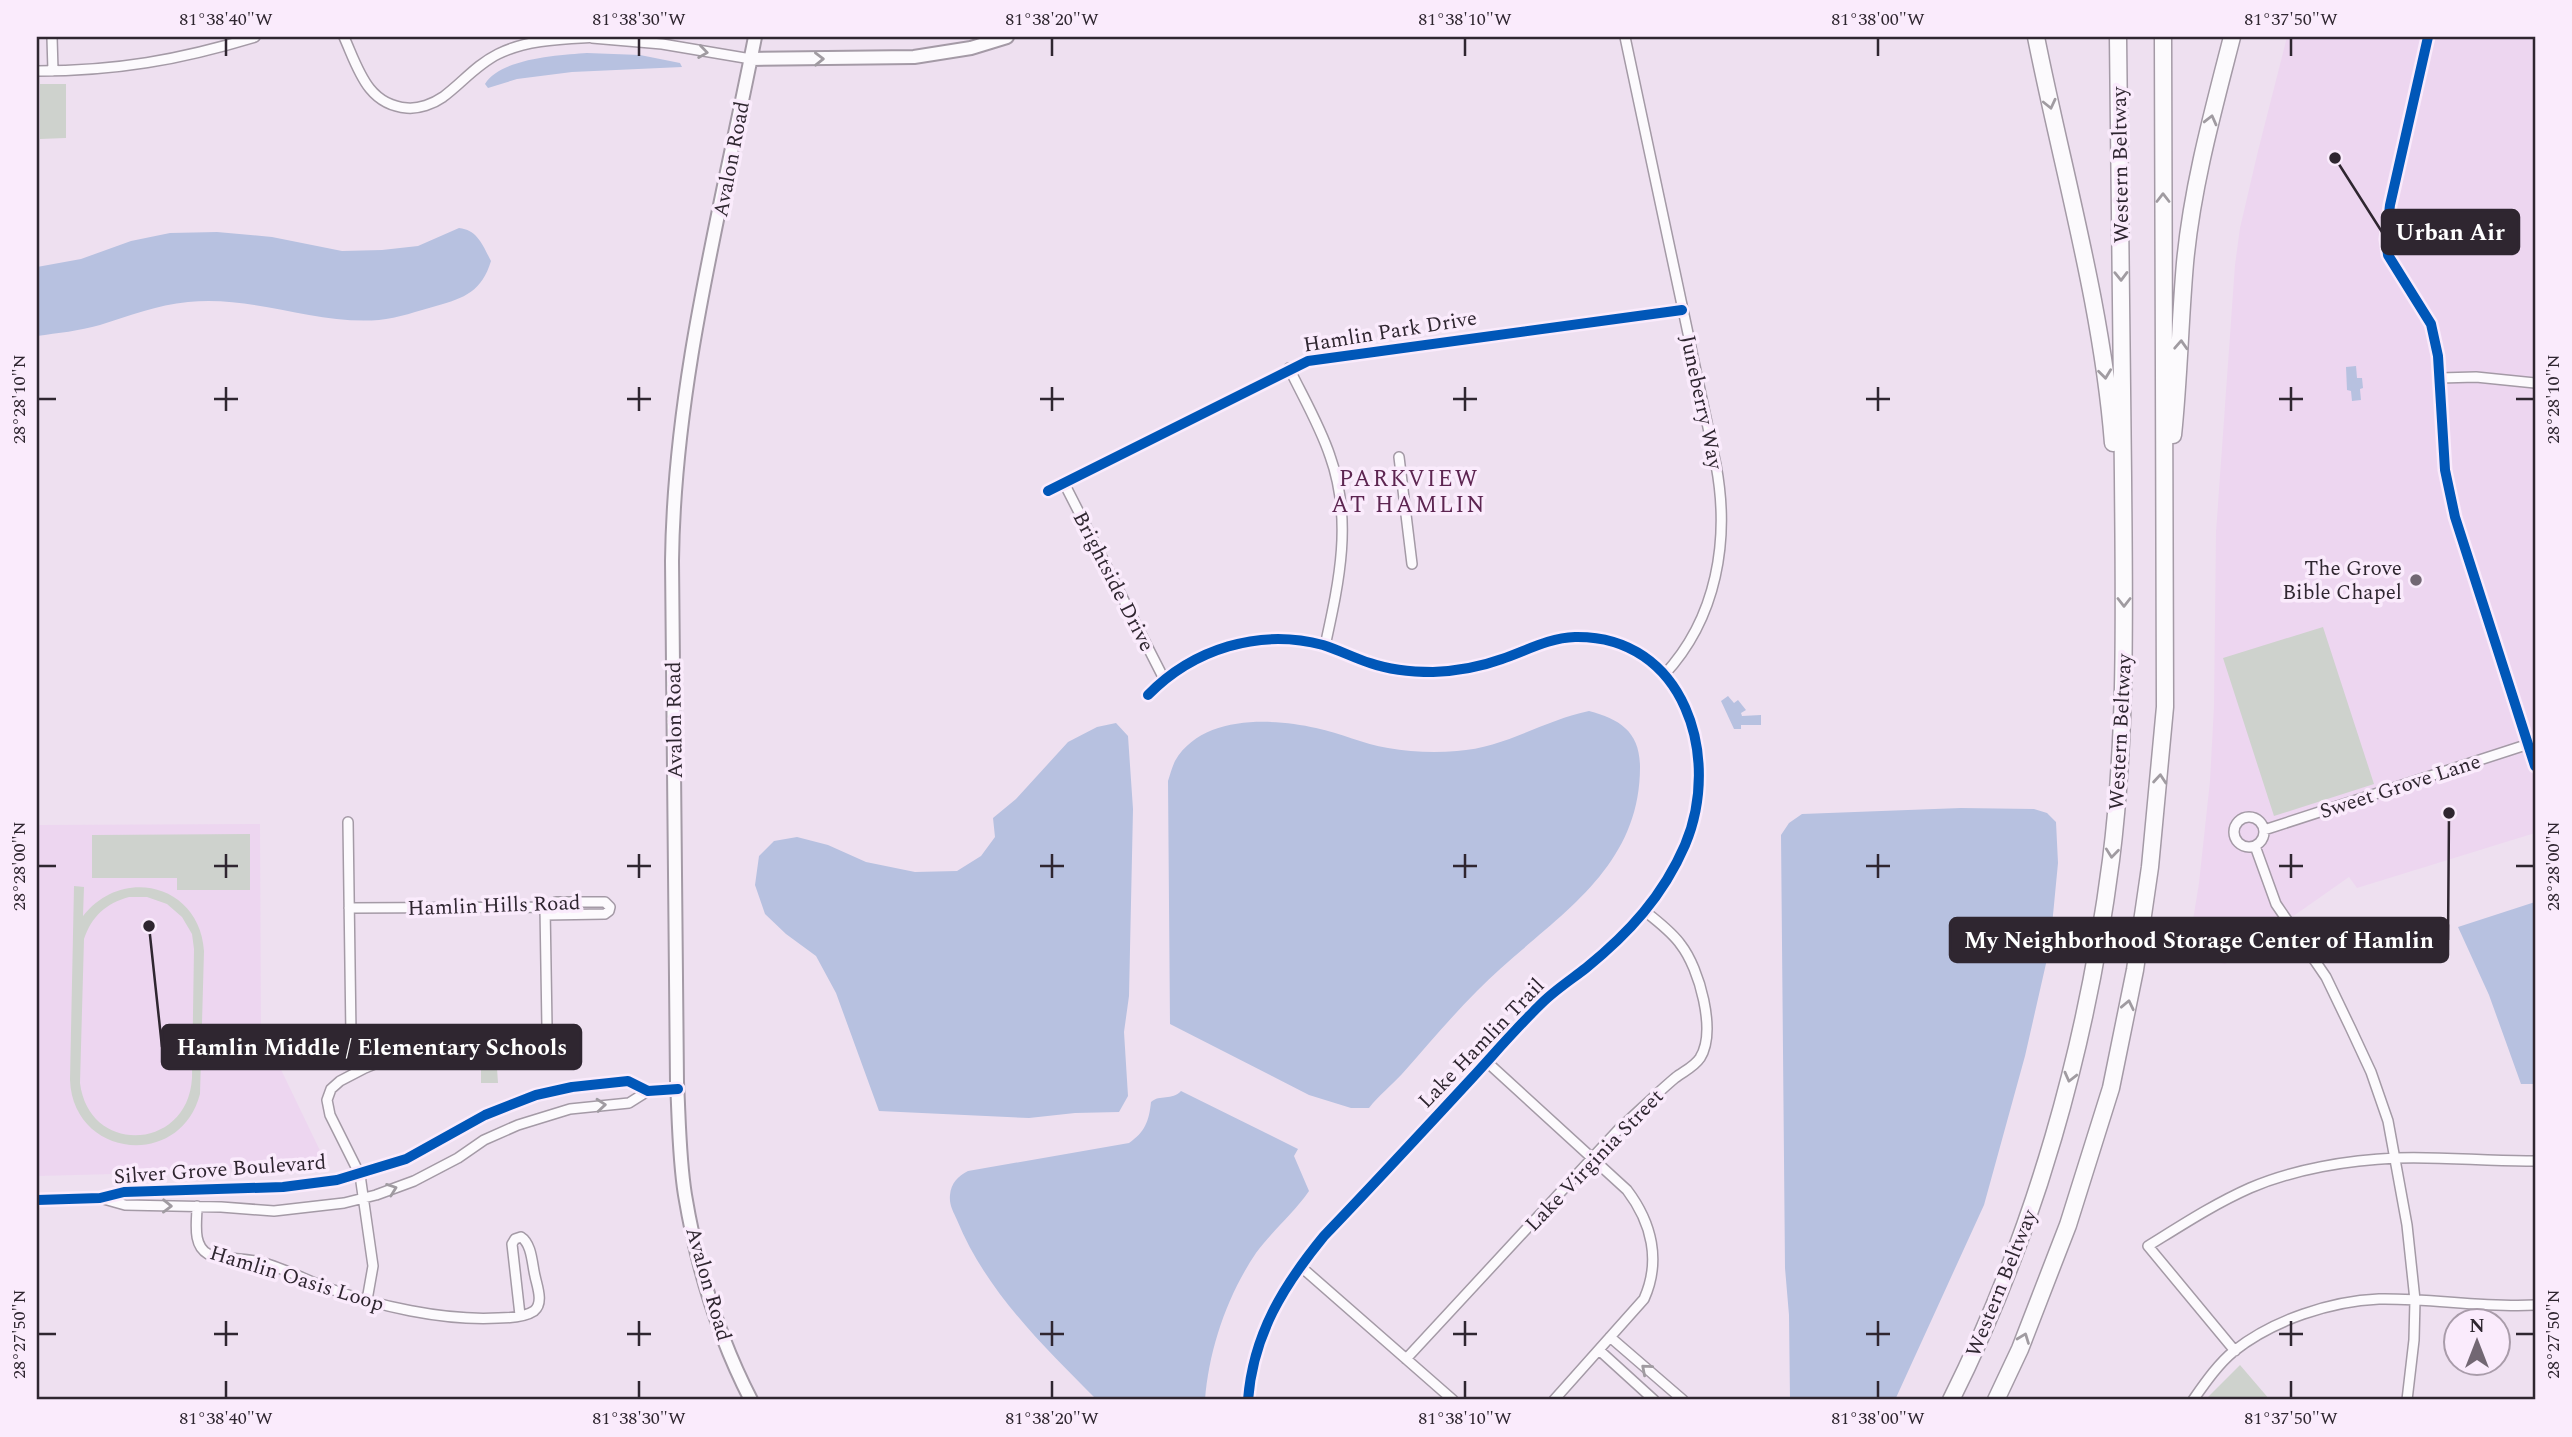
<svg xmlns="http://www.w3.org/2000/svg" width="2572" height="1437" font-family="Spectral,serif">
<rect width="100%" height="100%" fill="#eee0f0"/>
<path fill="#edd6f0" d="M2287,37h248v796l-178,55 -8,-11 -124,87 -38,-7 12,-74 11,-102 4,-75 2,-174 19,-267 5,-37 18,-77z
M260,824l1,204 64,133 -32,5 -138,7 -118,3v-351z"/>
<path fill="#ced2cd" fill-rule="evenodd" d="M40,84h26v54l-26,1z
M2323,627l51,157 -100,32 -51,-158z
M250,834v56h-73v-12h-85v-43z
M74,886l10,1 -1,29c40,-51 117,-31 121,35l-4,143c-20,76 -127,64 -130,-14zM129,897h18l20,7 15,13 10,17 2,15 -2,129c-4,73 -103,78 -112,5l4,-144c7,-22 22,-36 45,-42z
M497,1068l1,15h-17v-14z
M2240,1365l30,35h-65z"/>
<path fill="#b7c1e0" d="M587,53l53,2 40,8 2,4 -110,5 -55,7 -29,9 -3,-4c16,-26 75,-29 102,-31z
M459,228c19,2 24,18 32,33 -9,30 -26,37 -55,45 -18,5 -38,12 -57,14 -64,5 -126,-25 -191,-18 -31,3 -59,14 -88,23 -21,6 -42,8 -63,11v-69l44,-8 50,-18 39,-8 47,-1 55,5 70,14 40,-1 36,-4z
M2356,366l1,12h5l1,10 -3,1 1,11 -9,1 -1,-10 -4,-1 -1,-23z
M1728,696l6,7 4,-3 8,10 -5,3 1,3 19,-1v10h-20v4h-7l-13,-28z
M1589,711c31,8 51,21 51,56 0,110 -96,155 -163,224 -26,26 -50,55 -75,83 -11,12 -23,21 -33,34h-18l-42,-13 -139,-71 -2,-243c2,-6 4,-14 7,-20 27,-46 96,-43 141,-33 25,5 47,16 72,20 22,4 47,5 69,3 48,-3 87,-31 132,-40z
M1116,723l12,13 5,73 -4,187 -5,36 4,64 -9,16 -44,1 -46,5 -150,-7 -43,-118 -20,-37 -30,-22 -21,-20 -10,-29 4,-29 15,-15 23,-4 31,8 38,17 49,10 42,-1 24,-15 14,-19 -2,-19 23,-19 52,-57 29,-15z
M1961,808l73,1 13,4 9,9 2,41 -8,83 -25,110 -41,149 -89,195h-105l-1,-85 -4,-47 -4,-433 8,-12 13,-9z
M2535,902v182h-14l-32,-89 -31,-68z
M1181,1091l117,58 -4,7 15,35c-16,23 -37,40 -53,62 -29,43 -47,96 -51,147h-108c-53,-53 -111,-109 -140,-180 -4,-9 -8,-15 -7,-25 1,-12 8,-19 18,-24l161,-28c16,-11 20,-22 22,-41 9,-8 21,-1 30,-11z"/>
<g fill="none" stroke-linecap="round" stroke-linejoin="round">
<g stroke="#a49aa6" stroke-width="12">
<path id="street" d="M52,37l1,34
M344,37c14,31 23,68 63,71 12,1 26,-4 36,-11 19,-14 33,-32 55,-43 30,-15 67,-15 100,-17
M1625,37l91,428c14,75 1,153 -52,210
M2428,37l-38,168 -4,34 2,16 43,69 7,32 7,114 10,47 80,249
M592,38l70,6 89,15
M37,71c79,0 142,-11 218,-34
M1289,368c14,29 31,58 41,88 23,64 9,126 -5,190
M2440,378l36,-1 59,6
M1399,457l13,107
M1064,483l100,196
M1048,491l260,-130 374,-51
M1148,695c45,-46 111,-67 175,-50 16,5 31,13 47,18 20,7 43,9 63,9 24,-1 47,-5 69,-13 24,-8 46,-21 73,-22 110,-2 147,121 110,208 -22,51 -56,88 -99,123 -14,11 -31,22 -44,35 -25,24 -47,50 -70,75 -49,53 -98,106 -148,158 -41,50 -71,99 -76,164
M2234 832a15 15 0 1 1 30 0a15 15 0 1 1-30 0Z
M348,822l3,213 14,33
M2264,830l271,-88
M2255,846l21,58 50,73 25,52 20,43 17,49 19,104 8,75 -1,40 -7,60
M349,908l196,-1 11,-5h49l5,5 -1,4 -4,3 -60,1
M1487,1062l140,128c25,33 34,71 17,109l-90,101
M100,1198l25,7 96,2 53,4 70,-8 32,-8 38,-14 44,-23 26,-18 34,-15 52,-16 59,-6 19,-12
M37,1200l63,-2 24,-6 159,-5 54,-7 69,-21 79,-44 51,-20 36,-8 56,-6 20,10 30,-2
M197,1206c0,16 -5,39 11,48 17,5 35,4 53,8 22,6 43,17 64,25 52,19 118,34 173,31 10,0 27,-1 36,-7 10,-8 3,-25 1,-35 -3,-12 -3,-32 -14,-39l-6,2 -3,5 8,71
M1300,1266l153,134
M367,1300l6,-34 -13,-91 -30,-60 -3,-15 4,-11 9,-8 25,-13 44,-18 117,-1c14,-1 20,-9 21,-22l-2,-120
M1610,1337l73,63
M1599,1350l55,50
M2235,1351l-87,-105c34,-21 66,-42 102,-58 44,-19 99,-28 146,-30 47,-2 93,4 139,3
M1406,1359l213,-230c19,-17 37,-35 56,-51 9,-7 19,-11 25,-20 17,-27 -1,-90 -19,-113 -9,-13 -23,-23 -35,-33
M2193,1400c12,-17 25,-36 41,-49 39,-31 97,-50 145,-52 52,-1 104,9 156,6"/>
</g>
<g stroke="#a49aa6" stroke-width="16">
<path id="secondary" d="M751,59l163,-2 57,-9 36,-11
M751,1400c-33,-64 -54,-133 -66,-205 -6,-37 -6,-75 -8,-113l-5,-521c2,-177 49,-351 83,-524"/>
</g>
<g stroke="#a49aa6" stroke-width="19">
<path id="highway" d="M2036,37c27,135 66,268 77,406
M2173,435c6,-57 7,-114 12,-172 7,-76 28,-152 47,-226
M1951,1400c84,-168 136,-354 160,-540 16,-127 13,-255 12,-383 -2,-147 -3,-294 -5,-440
M1996,1400l24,-51 48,-124 43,-137 24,-118 15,-103 15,-160 -2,-670"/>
</g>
<use href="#street" stroke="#fcfafd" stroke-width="9"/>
<use href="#secondary" stroke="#fcfafd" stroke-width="12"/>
<use href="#highway" stroke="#fcfafd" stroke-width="16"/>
<g stroke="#faebfc" stroke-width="15">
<path id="cycleway" d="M2428,37l-38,168 -4,34 2,16 43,69 7,32 7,114 10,47 80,249
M1048,491l260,-130 374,-51
M1148,695c45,-46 111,-67 175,-50 16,5 31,13 47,18 20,7 43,9 63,9 24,-1 47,-5 69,-13 24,-8 46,-21 73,-22 110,-2 147,121 110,208 -22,51 -56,88 -99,123 -14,11 -31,22 -44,35 -25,24 -47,50 -70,75 -49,53 -98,106 -148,158 -41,50 -71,99 -76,164
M37,1200l63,-2 24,-6 159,-5 54,-7 69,-21 79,-44 51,-20 36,-8 56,-6 20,10 30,-2"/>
</g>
<use href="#cycleway" stroke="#0057b8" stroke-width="10"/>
</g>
<defs><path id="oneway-chevron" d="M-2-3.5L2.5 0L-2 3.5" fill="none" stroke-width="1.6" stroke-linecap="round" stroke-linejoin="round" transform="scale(1.75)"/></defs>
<g stroke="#a09ba1">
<use href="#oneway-chevron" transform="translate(703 52) rotate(8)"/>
<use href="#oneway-chevron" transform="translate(819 59) rotate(-1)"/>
<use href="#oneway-chevron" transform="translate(2050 104) rotate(77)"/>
<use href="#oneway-chevron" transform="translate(2211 120) rotate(-76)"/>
<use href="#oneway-chevron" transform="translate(2163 198) rotate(-90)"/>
<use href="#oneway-chevron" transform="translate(2121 276) rotate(89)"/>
<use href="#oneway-chevron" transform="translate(2181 345) rotate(-87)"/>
<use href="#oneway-chevron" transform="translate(2105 374) rotate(83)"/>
<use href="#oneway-chevron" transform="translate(2124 602) rotate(90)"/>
<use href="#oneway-chevron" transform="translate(2160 779) rotate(-85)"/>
<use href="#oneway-chevron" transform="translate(2112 853) rotate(96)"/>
<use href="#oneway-chevron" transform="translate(2128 1005) rotate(-78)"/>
<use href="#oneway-chevron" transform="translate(2070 1077) rotate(104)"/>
<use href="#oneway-chevron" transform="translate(601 1105) rotate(-5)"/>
<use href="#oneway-chevron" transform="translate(392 1189) rotate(-20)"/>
<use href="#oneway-chevron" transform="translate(167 1206) rotate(1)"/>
<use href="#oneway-chevron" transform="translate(2024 1338) rotate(-69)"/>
<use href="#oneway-chevron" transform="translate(1646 1369) rotate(-139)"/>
</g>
<path fill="none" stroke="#2f2630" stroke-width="2.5" d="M226,38v18M639,38v18M1052,38v18M1465,38v18M1878,38v18M2291,38v18M226,387v24M639,387v24M1052,387v24M1465,387v24M1878,387v24M2291,387v24M38,399h18M214,399h24M627,399h24M1040,399h24M1453,399h24M1866,399h24M2279,399h24M2516,399h18M226,854v24M639,854v24M1052,854v24M1465,854v24M1878,854v24M2291,854v24M38,866h18M214,866h24M627,866h24M1040,866h24M1453,866h24M1866,866h24M2279,866h24M2516,866h18M226,1321v25M639,1321v25M1052,1321v25M1465,1321v25M1878,1321v25M2291,1321v25M38,1334h18M214,1334h24M627,1334h24M1040,1334h24M1453,1334h24M1866,1334h24M2279,1334h24M2516,1334h18M226,1381v17M639,1381v17M1052,1381v17M1465,1381v17M1878,1381v17M2291,1381v17"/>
<circle fill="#726773" stroke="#faebfc" stroke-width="2.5" cx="2416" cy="580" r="7"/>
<g text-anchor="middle" stroke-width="7" stroke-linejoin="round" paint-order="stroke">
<g font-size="21" fill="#2f2630" stroke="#faebfc">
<text transform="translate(731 159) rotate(-79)" y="7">Avalon Road</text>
<text transform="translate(2120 165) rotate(-91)" y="7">Western Beltway</text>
<text transform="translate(1390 331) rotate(-9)" y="7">Hamlin Park Drive</text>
<text transform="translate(1702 402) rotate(78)" y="7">Juneberry Way</text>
<text transform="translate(1114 581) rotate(63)" y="7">Brightside Drive</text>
<text transform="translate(674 720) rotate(-91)" y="7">Avalon Road</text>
<text transform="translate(2120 732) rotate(-87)" y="7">Western Beltway</text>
<text transform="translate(2400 786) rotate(-18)" y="7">Sweet Grove Lane</text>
<text transform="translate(494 905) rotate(-2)" y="7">Hamlin Hills Road</text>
<text transform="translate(1481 1043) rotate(-46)" y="7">Lake Hamlin Trail</text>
<text transform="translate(1594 1160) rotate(-46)" y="7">Lake Virginia Street</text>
<text transform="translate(220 1169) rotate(-4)" y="7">Silver Grove Boulevard</text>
<text transform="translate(297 1278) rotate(17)" y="7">Hamlin Oasis Loop</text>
<text transform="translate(2001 1283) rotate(-68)" y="7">Western Beltway</text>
<text transform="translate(709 1284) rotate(74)" y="7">Avalon Road</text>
</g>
<g font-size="21" fill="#2f2630" stroke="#faebfc" text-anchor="end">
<text x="2402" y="575">The Grove<tspan x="2402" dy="24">Bible Chapel</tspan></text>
</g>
<g font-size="23" letter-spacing="2" fill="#5d2551" stroke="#faebfc">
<text x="1409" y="486">PARKVIEW<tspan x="1409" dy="26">AT HAMLIN</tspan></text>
</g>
</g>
<path fill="none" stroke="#2f2630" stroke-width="2.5" d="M2335 158L2382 232M2449 813L2448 940M149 926L162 1047"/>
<g fill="#2f2630" stroke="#faebfc" stroke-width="2.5">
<circle cx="2335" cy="158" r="7"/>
<circle cx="2449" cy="813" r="7"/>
<circle cx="149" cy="926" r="7"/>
</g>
<g fill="#2f2630" stroke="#2f2630" stroke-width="2.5">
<rect x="2382" y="210" width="137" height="44" rx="7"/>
<rect x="1950" y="918" width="498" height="44" rx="7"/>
<rect x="162" y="1025" width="419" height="44" rx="7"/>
</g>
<g font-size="23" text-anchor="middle" font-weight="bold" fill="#fff">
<text x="2450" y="240">Urban Air</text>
<text x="2199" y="948">My Neighborhood Storage Center of Hamlin</text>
<text x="372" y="1055">Hamlin Middle / Elementary Schools</text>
</g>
<rect width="2572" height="1437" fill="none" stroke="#faebfc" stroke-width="77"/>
<g transform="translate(2477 1342)"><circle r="33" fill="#faebfc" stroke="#a99caa" stroke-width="2"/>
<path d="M0-5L12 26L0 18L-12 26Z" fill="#726773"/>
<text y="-10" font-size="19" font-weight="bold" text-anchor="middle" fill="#2f2630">N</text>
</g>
<rect x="38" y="38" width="2496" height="1360" fill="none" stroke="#2f2630" stroke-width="2.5"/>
<g font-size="18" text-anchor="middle" fill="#2f2630">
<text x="226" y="25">81°38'40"W</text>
<text x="639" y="25">81°38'30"W</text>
<text x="1052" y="25">81°38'20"W</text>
<text x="1465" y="25">81°38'10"W</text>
<text x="1878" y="25">81°38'00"W</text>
<text x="2291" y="25">81°37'50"W</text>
<text transform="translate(19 399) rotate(-90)" y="6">28°28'10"N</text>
<text transform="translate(2553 399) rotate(-90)" y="6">28°28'10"N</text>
<text transform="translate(19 866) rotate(-90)" y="6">28°28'00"N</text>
<text transform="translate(2553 866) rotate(-90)" y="6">28°28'00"N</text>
<text transform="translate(19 1334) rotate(-90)" y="6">28°27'50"N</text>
<text transform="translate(2553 1334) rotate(-90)" y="6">28°27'50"N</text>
<text x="226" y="1424">81°38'40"W</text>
<text x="639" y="1424">81°38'30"W</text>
<text x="1052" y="1424">81°38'20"W</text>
<text x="1465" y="1424">81°38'10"W</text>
<text x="1878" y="1424">81°38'00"W</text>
<text x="2291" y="1424">81°37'50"W</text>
</g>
</svg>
